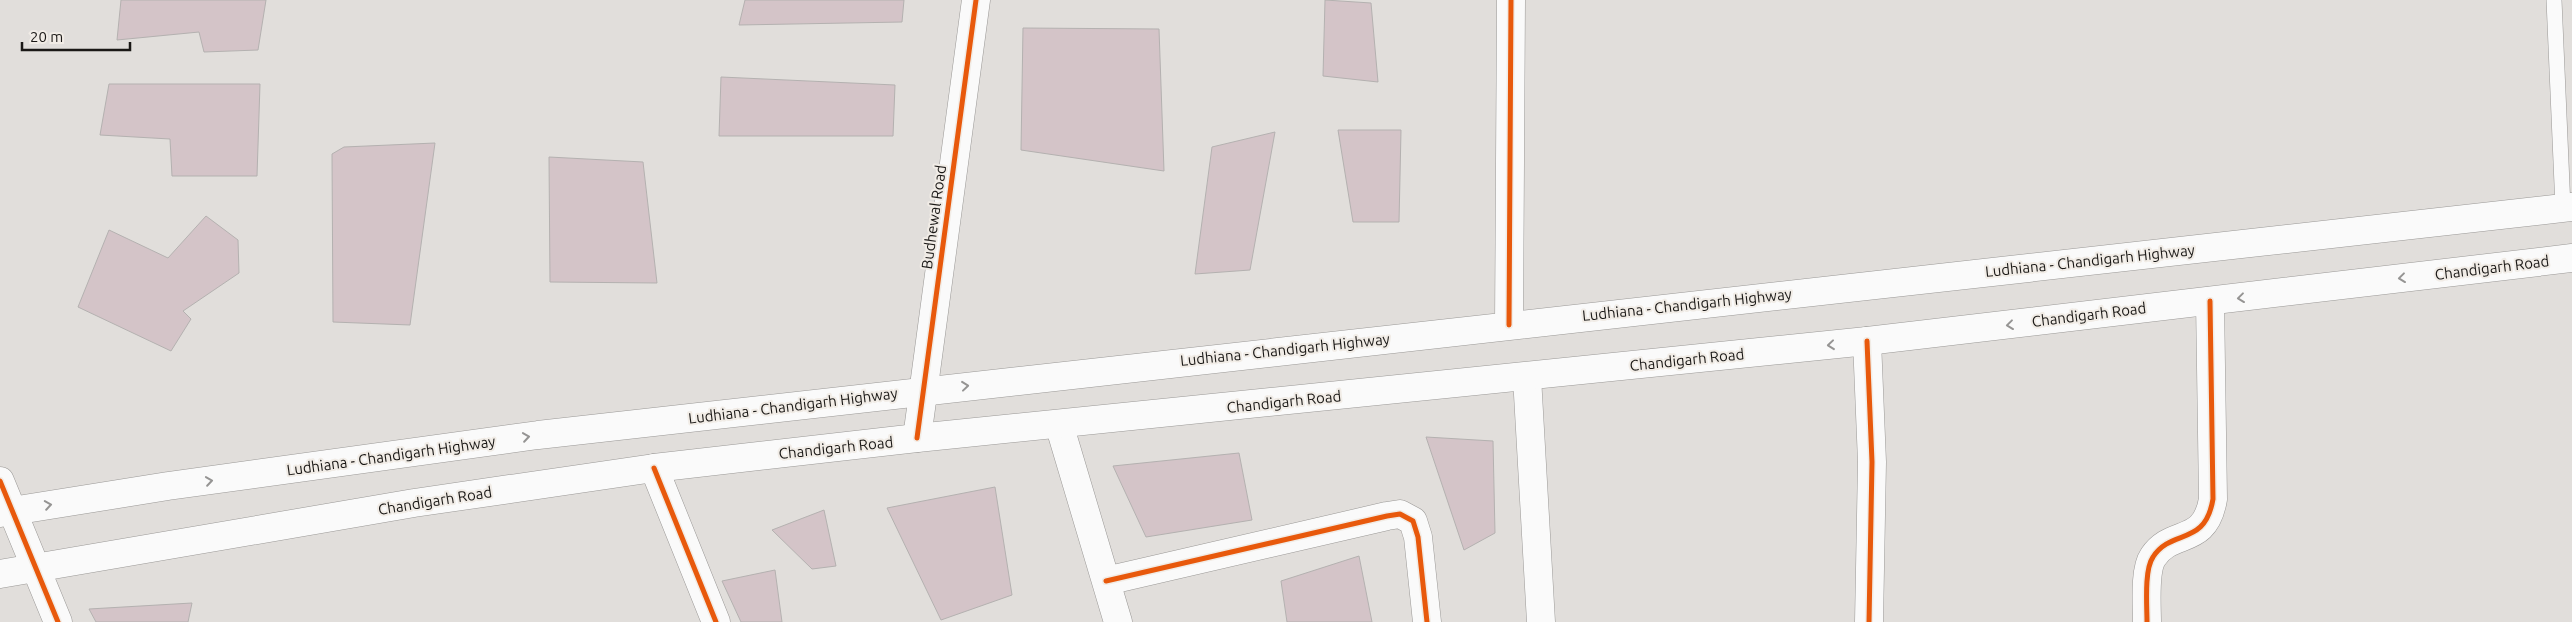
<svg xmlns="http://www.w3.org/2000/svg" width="2572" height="622" font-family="Ubuntu,sans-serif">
<rect width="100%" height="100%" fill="#e1dedb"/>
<path fill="#d4c4c8" stroke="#b4b1b0" d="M121,0h145l-8,50 -54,2 -5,-20 -82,8z
M745,0h159l-2,22 -163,3z
M1325,0l46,3 7,79 -55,-6z
M1023,28l136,1 5,142 -143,-21z
M721,77l174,8 -2,51h-174z
M109,84h151l-3,92h-85l-2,-37 -70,-4z
M1338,130h63l-2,92h-46z
M1275,132l-25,138 -55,4 17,-127z
M435,143l-25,182 -77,-3 -1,-168 12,-7z
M549,157l94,5 14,121 -107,-1z
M206,216l32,24 1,33 -56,38 8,8 -20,32 -93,-44 31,-77 59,28z
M1426,437l67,4 2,92 -31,17z
M1239,453l13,67 -106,17 -33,-71z
M995,487l17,108 -71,25 -54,-112z
M824,510l12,56 -24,3 -40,-39z
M1359,556l13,66h-85l-6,-41z
M775,570l7,52h-41l-19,-41z
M192,603l-4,19h-92l-7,-13z"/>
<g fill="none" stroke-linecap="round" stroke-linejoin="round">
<g stroke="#9a9896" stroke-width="16">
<path id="lane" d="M2554,0l9,208"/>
</g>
<g stroke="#9a9896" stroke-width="29">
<path id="street" d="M1509,325l2,-325
M1867,341l5,121 -3,160
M1527,377l14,245
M1059,424l59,198
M654,468l62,154
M0,481l58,141
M1106,581l281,-65 13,-2 13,7 5,16 9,85
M2147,622c0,-16 -3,-52 6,-65 19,-29 52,-10 60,-58l-3,-198"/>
</g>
<g stroke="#9a9896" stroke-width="29">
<path id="secondary" d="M917,438l59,-438"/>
</g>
<g stroke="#9a9896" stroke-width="29">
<path id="primary" d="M0,513l168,-27 370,-51 2034,-228
M0,574l414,-71 240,-35 263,-30 950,-97 705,-83"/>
</g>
<use href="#lane" stroke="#fafafa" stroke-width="15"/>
<use href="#street" stroke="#fafafa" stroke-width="28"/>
<use href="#secondary" stroke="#fafafa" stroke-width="28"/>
<use href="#primary" stroke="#fafafa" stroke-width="28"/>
<g stroke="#f1ece6" stroke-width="8">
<path id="cycleway" d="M1509,325l2,-325
M1867,341l5,121 -3,160
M917,438l59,-438
M654,468l62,154
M0,481l58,141
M1106,581l281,-65 13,-2 13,7 5,16 9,85
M2147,622c0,-16 -3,-52 6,-65 19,-29 52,-10 60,-58l-3,-198"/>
</g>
<use href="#cycleway" stroke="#e8590c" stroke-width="5"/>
</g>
<defs><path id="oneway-chevron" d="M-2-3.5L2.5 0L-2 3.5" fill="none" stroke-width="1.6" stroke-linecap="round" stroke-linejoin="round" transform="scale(1.25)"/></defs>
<g stroke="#959493">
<use href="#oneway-chevron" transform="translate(2402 278) rotate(173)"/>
<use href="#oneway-chevron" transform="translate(2241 298) rotate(173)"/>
<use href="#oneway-chevron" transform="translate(2010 325) rotate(173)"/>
<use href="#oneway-chevron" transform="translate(1831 345) rotate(174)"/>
<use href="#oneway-chevron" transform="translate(965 386) rotate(-6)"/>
<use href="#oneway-chevron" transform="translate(526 437) rotate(-8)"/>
<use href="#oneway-chevron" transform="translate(209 481) rotate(-8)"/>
<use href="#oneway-chevron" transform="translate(48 505) rotate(-9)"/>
</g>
<g text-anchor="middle" stroke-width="4" stroke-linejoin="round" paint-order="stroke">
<g font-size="15" fill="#1a1816" stroke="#f1ece6">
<text transform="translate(934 217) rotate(-82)" y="5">Budhewal Road</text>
<text transform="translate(2090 261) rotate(-6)" y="5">Ludhiana - Chandigarh Highway</text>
<text transform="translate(2492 268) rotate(-7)" y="5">Chandigarh Road</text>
<text transform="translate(1687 305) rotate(-6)" y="5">Ludhiana - Chandigarh Highway</text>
<text transform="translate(2089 315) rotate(-7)" y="5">Chandigarh Road</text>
<text transform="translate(1285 350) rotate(-6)" y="5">Ludhiana - Chandigarh Highway</text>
<text transform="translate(1687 360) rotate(-6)" y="5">Chandigarh Road</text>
<text transform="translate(1284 402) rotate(-6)" y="5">Chandigarh Road</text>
<text transform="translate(793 406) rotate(-7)" y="5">Ludhiana - Chandigarh Highway</text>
<text transform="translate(836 448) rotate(-6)" y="5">Chandigarh Road</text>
<text transform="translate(391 456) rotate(-8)" y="5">Ludhiana - Chandigarh Highway</text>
<text transform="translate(435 501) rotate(-9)" y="5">Chandigarh Road</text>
</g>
</g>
<path d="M22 42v8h108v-8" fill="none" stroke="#1a1816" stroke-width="2.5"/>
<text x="30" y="42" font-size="15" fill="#1a1816" stroke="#f1ece6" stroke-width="4" paint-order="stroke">20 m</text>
</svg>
